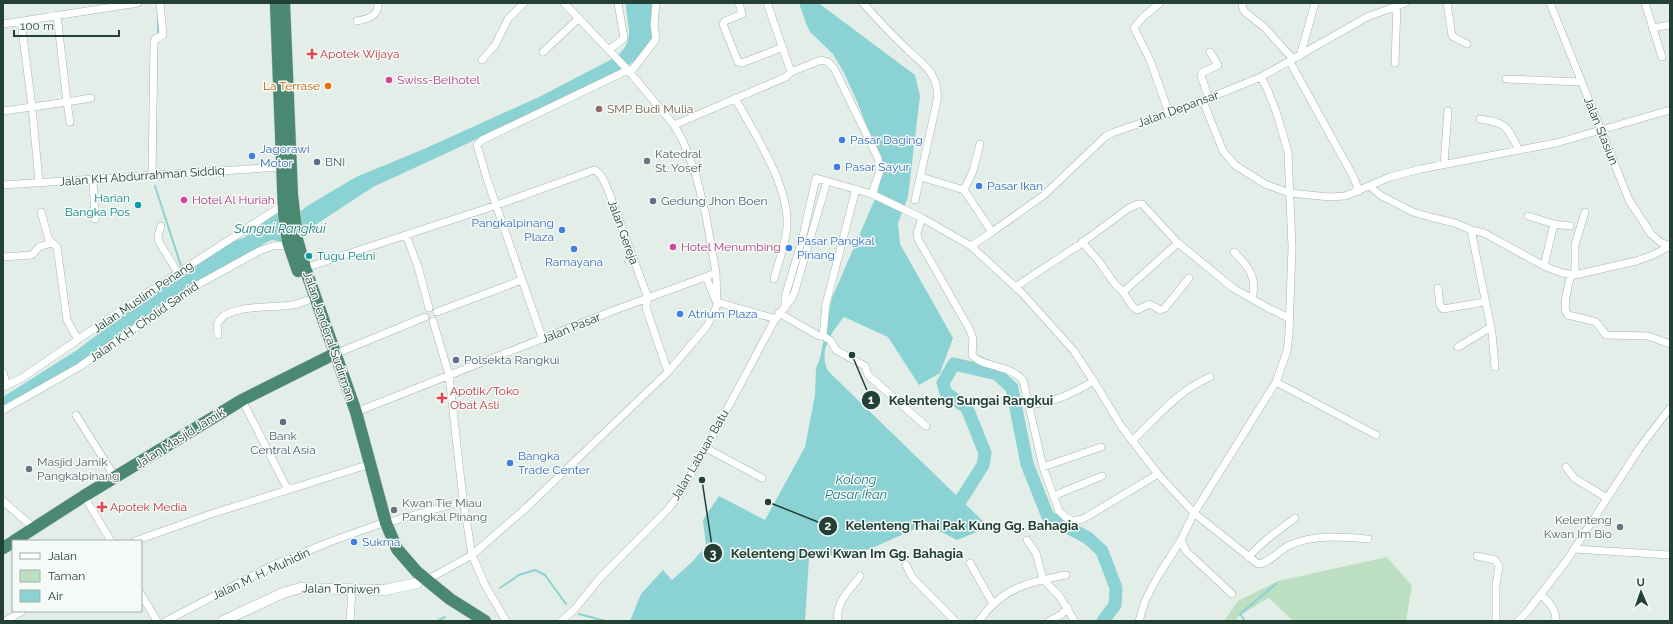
<svg xmlns="http://www.w3.org/2000/svg" width="1673" height="624" font-family="Raleway,sans-serif">
<rect width="100%" height="100%" fill="#e4eee8"/>
<path fill="#bcdfc1" d="M1387,557l25,29 -6,35h-113l-24,-23 -6,3 -27,17 3,3h-15l14,-20 40,-20z"/>
<path fill="#8bd2d4" d="M626,3h29c-1,11 1,27 -4,37 -5,14 -23,26 -35,35l-243,112 -70,46 -20,9 -11,-2 -5,2 -182,119 -82,47v-11l74,-47 64,-48 91,-60 13,-5 33,-26 21,6 2,-6 6,-5 49,-29 68,-28 115,-52 77,-40c19,-17 12,-28 10,-50z
M799,3h20l2,2 94,70 5,21 -12,101 -10,26 2,21 53,94 -13,35 -21,12 -31,-48 -44,-20c-13,16 -26,34 -16,54l161,156 -32,13 -31,-16 -56,25 -61,10 -4,62h-175l11,-27 22,-24 9,10 20,-18 14,-16 -3,-26 16,-24 46,24 40,-73 10,-52 1,-27 4,-10 12,-60 46,-106 5,-26 -27,-67 -13,-28 -10,-17 -23,-22 -4,-9z"/>
<g fill="none" stroke-linecap="round" stroke-linejoin="round">
<path stroke="#8bd2d4" stroke-width="2" d="M158,36v-18
M155,160l1,-56
M155,186l26,80
M500,588l19,-13 16,-5 10,5 21,29
M579,614l26,7
M437,621l8,-4
M1245,621l-5,-7 36,-30"/>
<path stroke="#8bd2d4" stroke-width="13" d="M959,503l24,-38 2,-12 -18,-45 -21,-15 -3,-10 11,-19 43,10 15,14 15,76 21,53 40,21 14,13 14,37 -1,17 -12,16"/>
<g stroke="#a6b6ae" stroke-width="8">
<path id="minor" d="M739,3l3,11 -17,7 -2,3 15,38 4,1 41,-16
M767,3l24,69
M863,3c14,16 29,32 45,47 8,8 20,16 25,27 4,7 5,16 4,24l-22,99
M1160,3l-17,14 -9,11 16,32 19,53
M1242,3l1,6 2,3 19,15 29,32
M1447,3l5,33 15,8
M1550,3l79,197 22,34 9,8 10,4
M1645,3l17,54
M357,21c11,-2 22,-5 21,-18
M3,24l135,-21
M1652,28l18,-3
M609,50l15,-12 -6,-35
M543,52l36,-34
M1300,56l15,-53
M482,60l13,-15 13,-26 16,-16
M1290,62l63,114 6,15
M1395,63l2,-58
M630,73l26,-34 -2,-14 2,-22
M1506,79l75,3
M735,98c19,35 54,87 52,127 0,15 -9,38 -13,54
M1209,98l-8,-22 1,-3 16,-8 -8,-13
M1203,101l20,50 12,14 30,19 24,9 41,4 15,-1 45,-19 31,-8 135,-26 114,-33
M3,111l29,-4 -11,-86
M1480,119c28,4 26,7 39,31
M70,122l-3,-20 24,-4
M674,125l112,-48 5,-5 30,-12 7,2 6,6 44,90 2,13 -8,23 50,24 49,28 51,47 52,58 24,37 23,38 37,48 36,39 64,51c11,0 22,-15 32,-19 25,-11 52,-8 78,-6
M980,144l-7,27 -9,19 28,42
M1444,164l4,-53
M152,176l2,-133 1,-4 8,-4 -3,-32
M921,177l43,13
M93,180l2,39
M39,182l-7,-75 35,-5 -10,-87
M3,185l278,-18
M1370,186l10,9 33,17 17,5 25,6 16,7 13,3 60,33 18,7 13,2 61,-14 17,-6 17,-9
M41,212l8,28 8,7 10,73 11,20
M1528,216l26,8 -10,42
M922,218l-5,15 1,6 52,91 3,9 -1,16c9,12 36,9 51,25l20,87 16,44 6,6 8,4 10,-2 75,-45
M1554,224l16,2
M161,226l-3,10 1,6 19,31
M1471,230l21,103 3,34
M406,235l12,32 11,41
M1082,242l15,17 18,25 8,8 55,-49
M971,246l21,-14 52,-37 62,-59 6,-3 75,-26 74,-30 106,-60 38,-14
M1234,252c14,14 24,26 18,46
M3,257l29,-2 7,-8 12,-4
M305,268l189,-62 100,-36c8,3 10,12 14,20l40,108
M1571,274c-2,10 -10,34 -3,41l25,6 3,1 10,13 42,1 22,8
M1575,275v-30l10,-33
M706,277l9,22
M1015,287l64,-42 50,-37 9,-4h4l36,39 55,45 35,20 21,10
M1438,288l2,17 3,4 42,-7
M1123,292l10,15 4,3 13,-6 10,6 5,-2 24,-30
M648,298l-2,10 22,64
M717,302l59,17
M785,308v-11l18,-61 13,-58 56,16
M437,312l85,-32
M779,313l40,23h4l3,-32 30,-115
M433,321l16,54 14,124 9,56 13,30 21,36
M218,335c0,-4 -2,-9 0,-12 8,-19 56,-15 73,-18 6,0 12,-3 17,-5
M823,336l7,4 6,10 29,16 3,9 58,51
M543,340l-56,-161 -10,-34 5,-5 146,-70
M1458,347l33,-20
M335,354l90,-37
M3,373l4,12
M1276,382l100,53
M3,387l19,-9 105,-72 156,-101
M242,400l46,90
M1029,405c29,-4 40,-10 65,-24
M3,410l76,-43 120,-83 60,-33 14,-5 16,-1
M356,412l259,-102 101,-37
M76,415l39,62
M1132,441c24,-23 47,-51 78,-64
M706,448l56,30
M1043,467l58,-20
M1566,467l8,11 33,20
M84,496l27,45
M1053,496l49,-20
M3,501l31,27
M386,523l78,-22
M1027,540l9,13 7,26 17,18 14,23
M1181,540l5,11 46,43
M135,541l76,-27 153,-48
M1574,549l96,6
M1477,556l18,4 4,6 -3,19v36
M1248,557l18,-17 29,-22
M970,563l23,41
M906,565l6,12 43,44
M427,580l45,-25 54,-47 142,-136 39,-46 9,-18 1,-6 -1,-29 -10,-57 -10,-41 -13,-34 -9,-16 -47,-56 -63,-66
M141,594l16,27
M1541,595c8,7 15,14 15,26
M6,621l16,-10
M166,621l105,-55 61,-25 48,-17
M350,621l2,-32
M561,621l13,-11 25,-31 70,-71 10,-13c33,-56 63,-114 94,-172 6,-11 16,-18 21,-29l33,-113
M838,621c-3,-19 12,-31 22,-45
M979,621c23,-33 49,-39 87,-46
M1049,621l13,-7 6,-6
M1139,621l6,-20 13,-25 23,-36 13,-27 82,-131 11,-31 2,-18 3,-86 -4,-95 -11,-38 -9,-23 -7,-14
M1518,621l9,-9 40,-52 74,-114 29,-38"/>
</g>
<g stroke="#a2baae" stroke-width="11">
<path id="secondary" d="M223,621l60,-28 17,-5 85,2 32,-7"/>
</g>
<g stroke="#c1cac6" stroke-width="13">
<path id="trunk" d="M284,3l8,192 5,44 8,29 51,144 30,111 11,26 20,23 33,27 35,22
M276,5l8,208 4,29 10,29
M14,541l70,-45 158,-96 88,-44
M3,548l10,-6"/>
</g>
<use href="#minor" stroke="#fff" stroke-width="7"/>
<use href="#secondary" stroke="#fff" stroke-width="10"/>
<use href="#trunk" stroke="#4a8872" stroke-width="12"/>
</g>
<g fill="#e0444e" stroke="#f5faf7" stroke-width="1.5">
<path d="M310 48h4v4h4v4h-4v4h-4v-4h-4v-4h4z"/>
<path d="M440 392h4v4h4v4h-4v4h-4v-4h-4v-4h4z"/>
<path d="M100 501h4v4h4v4h-4v4h-4v-4h-4v-4h4z"/>
</g>
<g fill="#d1479c" stroke="#f5faf7" stroke-width="1.5">
<circle cx="389" cy="80" r="4"/>
<circle cx="184" cy="200" r="4"/>
<circle cx="673" cy="247" r="4"/>
</g>
<circle fill="#e8710a" stroke="#f5faf7" stroke-width="1.5" cx="328" cy="86" r="4"/>
<circle fill="#8d6e63" stroke="#f5faf7" stroke-width="1.5" cx="599" cy="109" r="4"/>
<g fill="#3f7fe0" stroke="#f5faf7" stroke-width="1.5">
<circle cx="842" cy="140" r="4"/>
<circle cx="252" cy="156" r="4"/>
<circle cx="837" cy="167" r="4"/>
<circle cx="979" cy="186" r="4"/>
<circle cx="562" cy="230" r="4"/>
<circle cx="789" cy="248" r="4"/>
<circle cx="574" cy="249" r="4"/>
<circle cx="680" cy="314" r="4"/>
<circle cx="510" cy="463" r="4"/>
<circle cx="354" cy="542" r="4"/>
</g>
<g fill="#6b7280" stroke="#f5faf7" stroke-width="1.5">
<circle cx="647" cy="161" r="4"/>
<circle cx="29" cy="469" r="4"/>
<circle cx="394" cy="510" r="4"/>
<circle cx="1620" cy="527" r="4"/>
</g>
<g fill="#5c6f8a" stroke="#f5faf7" stroke-width="1.5">
<circle cx="317" cy="162" r="4"/>
<circle cx="653" cy="201" r="4"/>
<circle cx="456" cy="360" r="4"/>
<circle cx="283" cy="422" r="4"/>
</g>
<g fill="#0f9aa8" stroke="#f5faf7" stroke-width="1.5">
<circle cx="138" cy="205" r="4"/>
<circle cx="309" cy="256" r="4"/>
</g>
<g text-anchor="middle" stroke-width="3" stroke-linejoin="round" paint-order="stroke">
<g font-size="12" fill="#be3a42" stroke="#f5faf7" text-anchor="start">
<text x="320" y="58">Apotek Wijaya</text>
<text x="450" y="395">Apotik/Toko<tspan x="450" dy="14">Obat Asli</tspan></text>
<text x="110" y="511">Apotek Media</text>
</g>
<g font-size="12" fill="#b23c85" stroke="#f5faf7" text-anchor="start">
<text x="397" y="84">Swiss-Belhotel</text>
<text x="192" y="204">Hotel Al Huriah</text>
<text x="681" y="251">Hotel Menumbing</text>
</g>
<g font-size="12" fill="#c56008" stroke="#f5faf7" text-anchor="end">
<text x="320" y="90">La Terrase</text>
</g>
<g font-size="12" fill="#785e54" stroke="#f5faf7" text-anchor="start">
<text x="607" y="113">SMP Budi Mulia</text>
</g>
<g font-size="12" fill="#224034" stroke="#f5faf7">
<text transform="translate(1178 109) rotate(-20)" y="4">Jalan Depansar</text>
<text transform="translate(1601 131) rotate(68)" y="4">Jalan Stasiun</text>
<text transform="translate(142 176) rotate(-4)" y="4">Jalan KH Abdurrahman Siddiq</text>
<text transform="translate(623 232) rotate(70)" y="4">Jalan Gereja</text>
<text transform="translate(143 297) rotate(-34)" y="4">Jalan Muslim Penang</text>
<text transform="translate(144 322) rotate(-35)" y="4">Jalan K.H. Cholid Samid</text>
<text transform="translate(571 328) rotate(-22)" y="4">Jalan Pasar</text>
<text transform="translate(329 336) rotate(71)" y="4">Jalan Jenderal Sudirman</text>
<text transform="translate(180 438) rotate(-32)" y="4">Jalan Masjid Jamik</text>
<text transform="translate(700 455) rotate(-60)" y="4">Jalan Labuan Batu</text>
<text transform="translate(261 574) rotate(-25)" y="4">Jalan M. H. Muhidin</text>
<text transform="translate(341 589) rotate(1)" y="4">Jalan Toniwen</text>
</g>
<g font-size="12" fill="#366cbe" stroke="#f5faf7" text-anchor="start">
<text x="850" y="144">Pasar Daging</text>
<text x="260" y="153">Jagorawi<tspan x="260" dy="14">Motor</tspan></text>
<text x="845" y="171">Pasar Sayur</text>
<text x="987" y="190">Pasar Ikan</text>
<text x="554" y="227" text-anchor="end">Pangkalpinang<tspan x="554" dy="14">Plaza</tspan></text>
<text x="797" y="245">Pasar Pangkal<tspan x="797" dy="14">Pinang</tspan></text>
<text x="574" y="266" text-anchor="middle">Ramayana</text>
<text x="688" y="318">Atrium Plaza</text>
<text x="518" y="460">Bangka<tspan x="518" dy="14">Trade Center</tspan></text>
<text x="362" y="546">Sukma</text>
</g>
<g font-size="12" fill="#5b616d" stroke="#f5faf7" text-anchor="start">
<text x="655" y="158">Katedral<tspan x="655" dy="14">St. Yosef</tspan></text>
<text x="37" y="466">Masjid Jamik<tspan x="37" dy="14">Pangkalpinang</tspan></text>
<text x="402" y="507">Kwan Tie Miau<tspan x="402" dy="14">Pangkal Pinang</tspan></text>
<text x="1612" y="524" text-anchor="end">Kelenteng<tspan x="1612" dy="14">Kwan Im Bio</tspan></text>
</g>
<g font-size="12" fill="#4e5e75" stroke="#f5faf7" text-anchor="start">
<text x="325" y="166">BNI</text>
<text x="661" y="205">Gedung Jhon Boen</text>
<text x="464" y="364">Polsekta Rangkui</text>
<text x="283" y="440" text-anchor="middle">Bank<tspan x="283" dy="14">Central Asia</tspan></text>
</g>
<g font-size="12" fill="#0d838f" stroke="#f5faf7" text-anchor="end">
<text x="130" y="202">Harian<tspan x="130" dy="14">Bangka Pos</tspan></text>
<text x="317" y="260" text-anchor="start">Tugu Pelni</text>
</g>
<g font-size="13" font-style="italic" fill="#1a7b7e" stroke="#f5faf7">
<text x="280" y="233">Sungai Rangkui</text>
<text x="856" y="484">Kolong<tspan x="856" dy="15">Pasar Ikan</tspan></text>
</g>
</g>
<path fill="none" stroke="#224034" stroke-width="1.5" d="M852 355L871 400M768 502L828 526M702 480L713 553"/>
<g fill="#224034" stroke="#f5faf7" stroke-width="1.5">
<circle cx="852" cy="355" r="4"/>
<circle cx="768" cy="502" r="4"/>
<circle cx="702" cy="480" r="4"/>
<circle cx="871" cy="400" r="10"/>
<circle cx="828" cy="526" r="10"/>
<circle cx="713" cy="553" r="10"/>
</g>
<g font-size="12" text-anchor="middle" font-weight="bold" fill="#fff">
<text x="871" y="404">1</text>
<text x="828" y="530">2</text>
<text x="713" y="558">3</text>
</g>
<g font-size="13" text-anchor="middle" font-weight="bold" fill="#224034" stroke="#f5faf7" stroke-width="3" stroke-linejoin="round" paint-order="stroke">
<text x="971" y="405">Kelenteng Sungai Rangkui</text>
<text x="962" y="530">Kelenteng Thai Pak Kung Gg. Bahagia</text>
<text x="847" y="558">Kelenteng Dewi Kwan Im Gg. Bahagia</text>
</g>
<rect width="1673" height="624" fill="none" stroke="#224034" stroke-width="8"/>
<rect x="12" y="540" width="130" height="72" fill="#f5faf7" stroke="#a1b0a9"/>
<rect x="20" y="553" width="20" height="6" fill="#ffffff" stroke="#a1b0a9"/>
<text x="48" y="560" font-size="12" fill="#224034">Jalan</text>
<rect x="20" y="570" width="20" height="12" fill="#bcdfc1" stroke="#a1b0a9"/>
<text x="48" y="580" font-size="12" fill="#224034">Taman</text>
<rect x="20" y="590" width="20" height="12" fill="#8bd2d4" stroke="#a1b0a9"/>
<text x="48" y="600" font-size="12" fill="#224034">Air</text>
<g transform="translate(1641 592) rotate(358)" stroke="#f5faf7" stroke-width="3" paint-order="stroke">
<path d="M0-3L7 15L0 10L-7 15Z" fill="#224034"/>
<text y="-6" font-size="11" font-weight="bold" text-anchor="middle" fill="#224034">U</text>
</g>
<path d="M14 30v6h105v-6" fill="none" stroke="#224034" stroke-width="2"/>
<text x="20" y="30" font-size="12" fill="#224034" stroke="#f5faf7" stroke-width="3" paint-order="stroke">100 m</text>
</svg>
